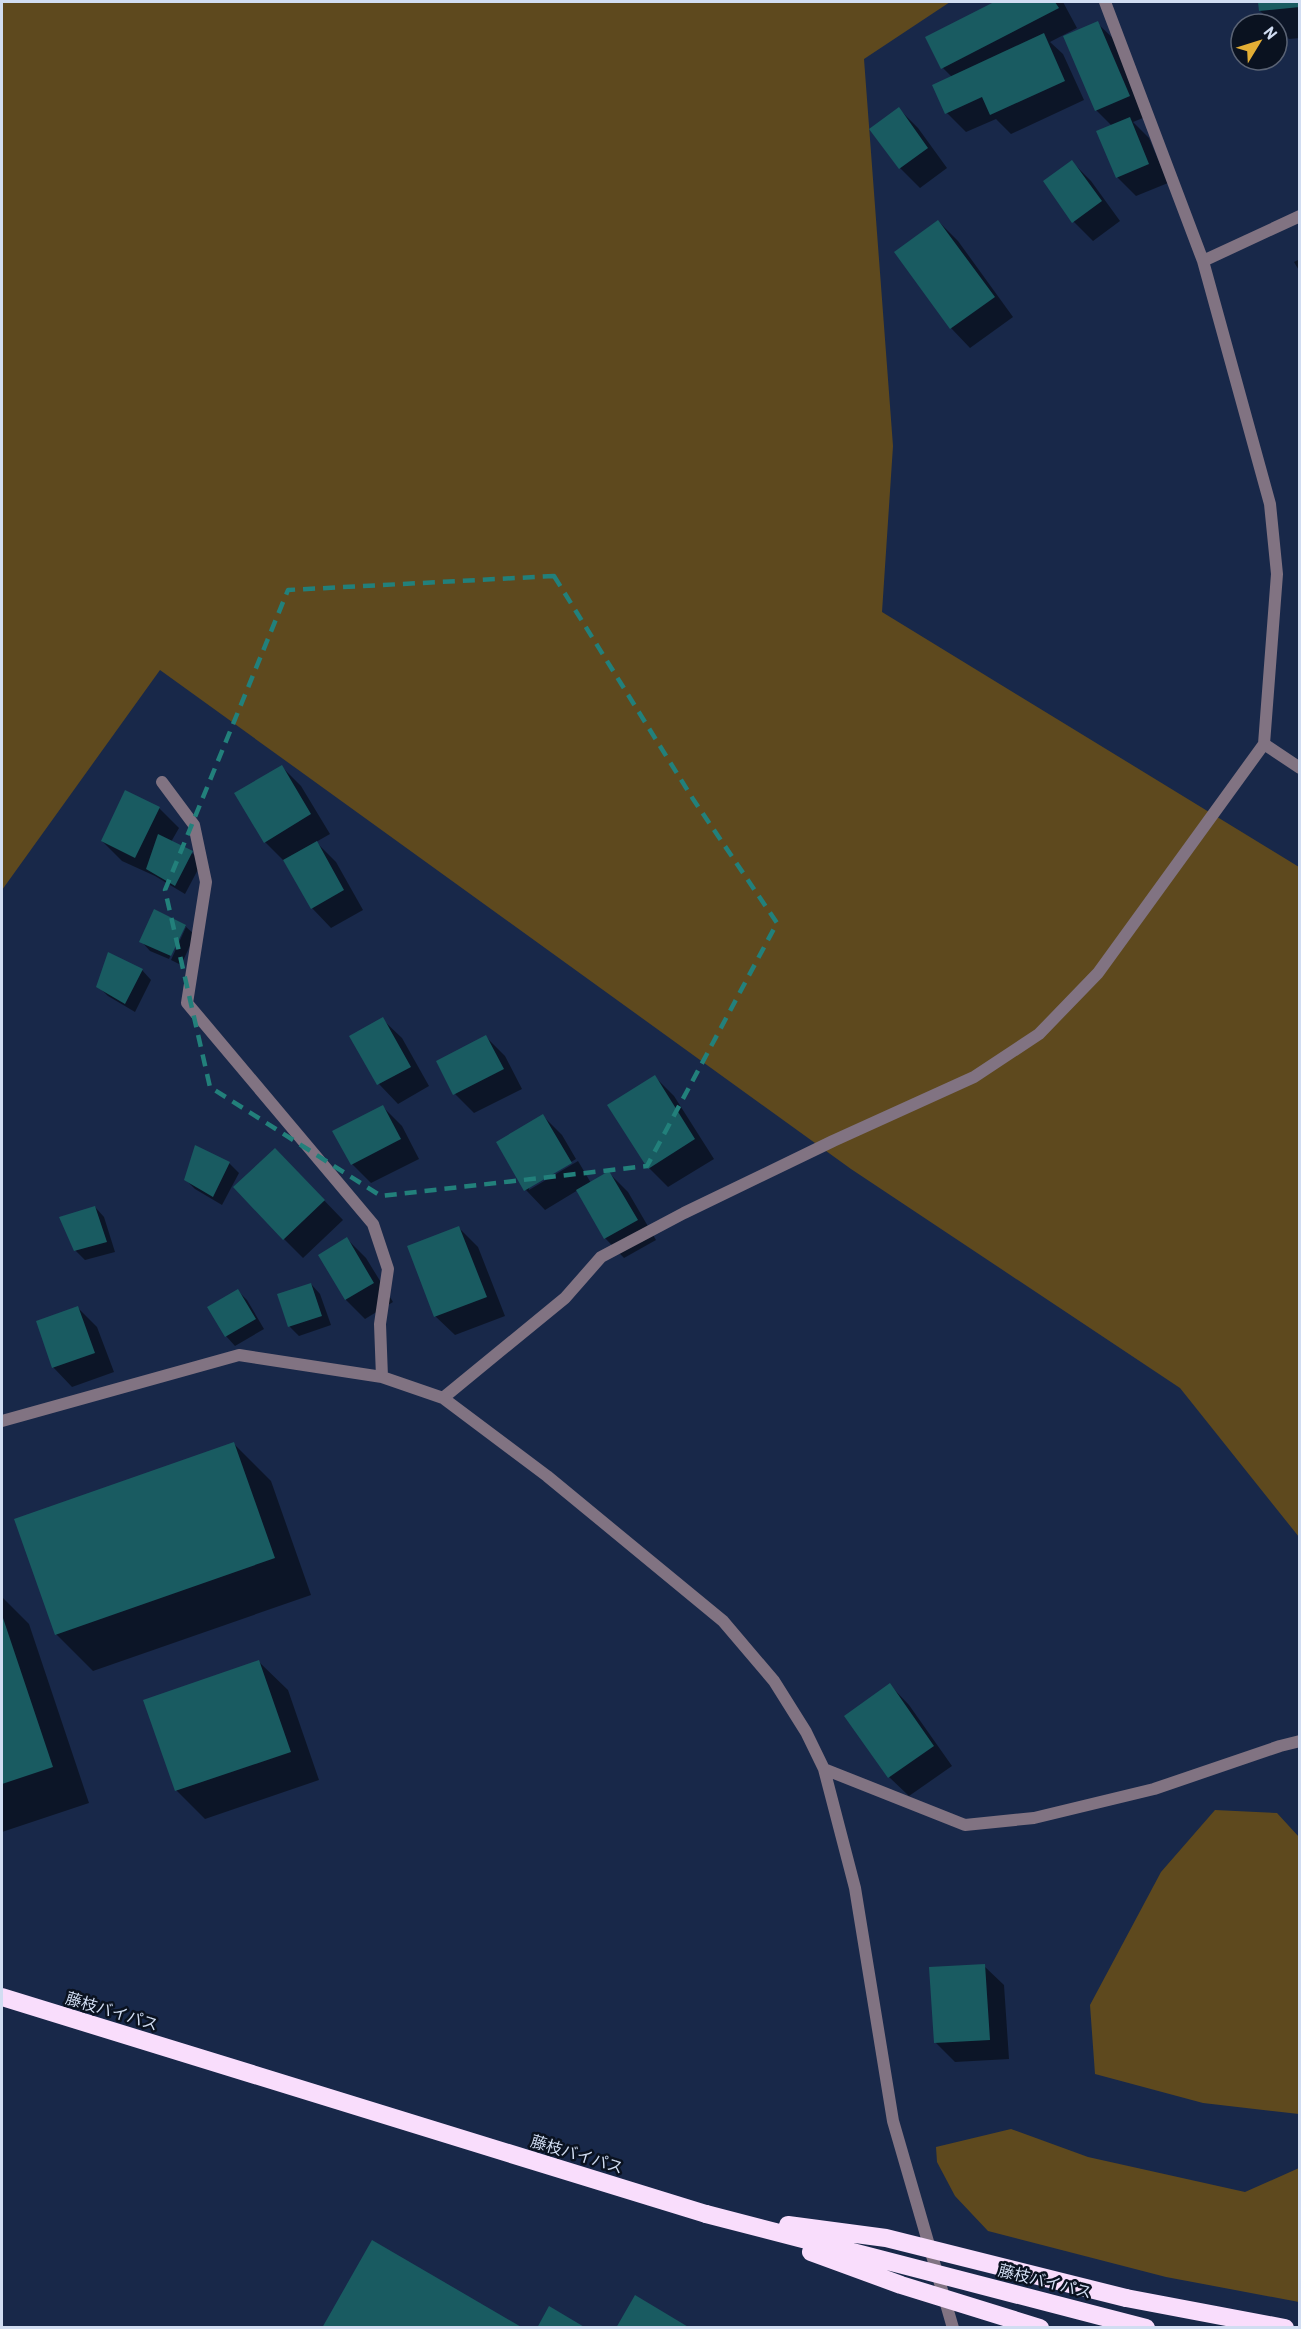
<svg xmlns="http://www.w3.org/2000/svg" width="1301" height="2329" font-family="Barlow,'Noto Sans JP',sans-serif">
<rect width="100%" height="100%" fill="#182849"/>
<path fill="#5e491e" d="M2,2h948l-86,57 29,387 -11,166 417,255v670l-119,-149 -329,-219 -691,-499 -158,220z
M1215,1810l62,3 22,24v277l-96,-11 -108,-29 -5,-69 71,-133z
M1011,2129l77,28 157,35 54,-24v134l-133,-25 -178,-46 -33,-35 -18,-34 -1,-15z"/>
<path fill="#0007" d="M998,2h65l14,26 -27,14 13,12 21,46 -73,34 -15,-15 -30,13 -19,-19 5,-36 -9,-9 -16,-30z
M1259,2h41v36l-11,1 -12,-12v-3h-3l-14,-13z
M1097,23l20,19 31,74 -15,6 16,16 19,45 -32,13 -19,-19 -5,-51 -16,-16 -31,-73z
M899,109l19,19 29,40 -27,20 -20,-20 -29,-39z
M1072,162l19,19 29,40 -27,20 -19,-19z
M938,221l20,20 55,76 -43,31 -19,-20z
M1300,259v13l-6,-10z
M282,767l19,19 29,48 -14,8 20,20 27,48 -32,18 -19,-20 -28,-47 -19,-19z
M159,808l20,20 -8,14 21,11 10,9 -17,32 -30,-18 -33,-15 -20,-20z
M185,926l10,9 -14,30 -10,-5 15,-33h-3l-14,32 -19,-8 -9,-10z
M142,970l9,10 -16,32 -27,-16 -10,-10z
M382,1019l20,19 27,48 -31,18 -19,-20z
M486,1037l19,19 17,33 -48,24 -19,-19z
M655,1077l19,19 40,63 -46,28 -19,-19z
M383,1107l19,19 17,33 -48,24 -19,-19z
M543,1116l19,19 14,24 -47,28v3l49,-29 13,22 18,-10 19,19 28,48 -32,18 -19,-20 -27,-48 -33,20 -19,-20 -28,-48z
M229,1163l10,10 -17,32 -27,-16 -9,-9z
M294,1169l49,51 -40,38 -19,-19z
M95,1207l9,10 11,35 -30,8 -10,-10z
M459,1228l19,19 27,69 -50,19 -20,-19z
M347,1239l19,19 27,44 -28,17 -19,-19 -26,-44z
M311,1284l9,10 11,31 -32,11 -9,-9 -11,-32z
M238,1291l9,9 17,29 -29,17 -9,-10z
M78,1308l19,19 17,45 -42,15 -19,-20z
M234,1444l37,37 40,114 -218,76 -37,-37z
M2,1597l27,27 60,179 -87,29z
M259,1662l29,28 31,90 -114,39 -29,-29z
M890,1685l19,20 43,61 -43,30 -20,-19z
M984,1966l20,19 5,74 -54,3 -20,-20z"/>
<path fill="#195b61" d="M994,2h61l4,6 -118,61 -16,-32z
M1258,2h42v5l-41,4z
M1098,21l32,75 -35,15 -32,-75z
M1044,33l21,48 -75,34 -8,-18 -37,17 -13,-29z
M899,107l29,41 -29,21 -30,-40z
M1130,117l19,47 -33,14 -20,-47z
M1072,160l30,41 -30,22 -29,-42z
M938,220l57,77 -45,32 -56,-77z
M282,765l29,49 -47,29 -30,-50z
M125,790l35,17 -25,51 -34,-17z
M158,834l35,17 -18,35 -29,-17z
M317,841l27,49 -33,19 -28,-49z
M154,909l32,16 -15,31 -32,-14z
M108,952l35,17 -18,35 -29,-17z
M383,1017l28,50 -34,18 -28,-49z
M486,1035l18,34 -51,26 -17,-34z
M655,1075l40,64 -47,30 -41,-64z
M383,1105l18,34 -50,26 -19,-34z
M543,1114l29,49 -48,28 -28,-49z
M195,1145l35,17 -17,35 -29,-17z
M275,1148l50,52 -42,40 -50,-53z
M609,1171l29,49 -34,19 -28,-49z
M95,1206l12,36 -33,9 -15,-34z
M459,1226l28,71 -53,20 -27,-71z
M347,1237l27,46 -29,17 -27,-45z
M311,1283l11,33 -34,11 -11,-33z
M238,1289l18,30 -31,18 -18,-30z
M78,1306l17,47 -43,15 -16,-47z
M234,1442l41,116 -220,77 -41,-116z
M2,1615l51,152 -51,17z
M259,1660l32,92 -116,39 -32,-91z
M890,1683l44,63 -46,32 -44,-62z
M985,1964l5,76 -56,3 -5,-76z
M372,2240l151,88h-201z
M635,2295l55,33h-74z
M549,2306l37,22h-49z"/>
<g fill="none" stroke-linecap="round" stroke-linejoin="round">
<path stroke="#817382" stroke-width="12" d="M1203,261l97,-45
M1264,744l36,24
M162,782l32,43 12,57 -19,121 186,221 15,45 -8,55 2,53
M443,1398l122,-100 36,-41 83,-44 149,-72 141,-64 65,-43 59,-61 166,-229 13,-170 -7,-70 -67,-243 -98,-259
M2,1421l237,-66 143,22 61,21 104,78 176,145 51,60 32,51 18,37 31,119 38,233 60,207
M824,1769l141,56 69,-7 120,-29 126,-43 20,-5"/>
<path stroke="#f9ddfc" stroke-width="18" d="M2,1997l704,217
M1126,2298l159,30"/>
<path stroke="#f9ddfc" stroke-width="18" d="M706,2214l440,114
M788,2225l98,13 240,60
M811,2252l90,33 139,43"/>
</g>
<path fill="none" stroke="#22807b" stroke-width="4.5" stroke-dasharray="12 8" stroke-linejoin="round" d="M554,576l139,223 84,124 -130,243 -266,30 -171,-109 -45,-197 123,-300z"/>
<g text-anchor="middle" stroke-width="5" stroke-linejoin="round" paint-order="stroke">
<g font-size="16" fill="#d1ddf2" stroke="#0a1220">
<text transform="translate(112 2011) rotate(17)" y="6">藤枝バイパス</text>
<text transform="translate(577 2154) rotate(17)" y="6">藤枝バイパス</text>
<text transform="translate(1045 2281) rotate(14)" y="6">藤枝バイパス</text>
</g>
</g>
<rect width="1301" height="2329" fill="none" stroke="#d1ddf2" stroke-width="6"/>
<g transform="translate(1259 42) rotate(52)"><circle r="28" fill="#0a1220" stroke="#5a6374" stroke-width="1.5"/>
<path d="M0-4.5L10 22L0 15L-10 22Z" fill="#e3ae35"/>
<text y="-9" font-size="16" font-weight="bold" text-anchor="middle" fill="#d1ddf2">N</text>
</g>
</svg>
